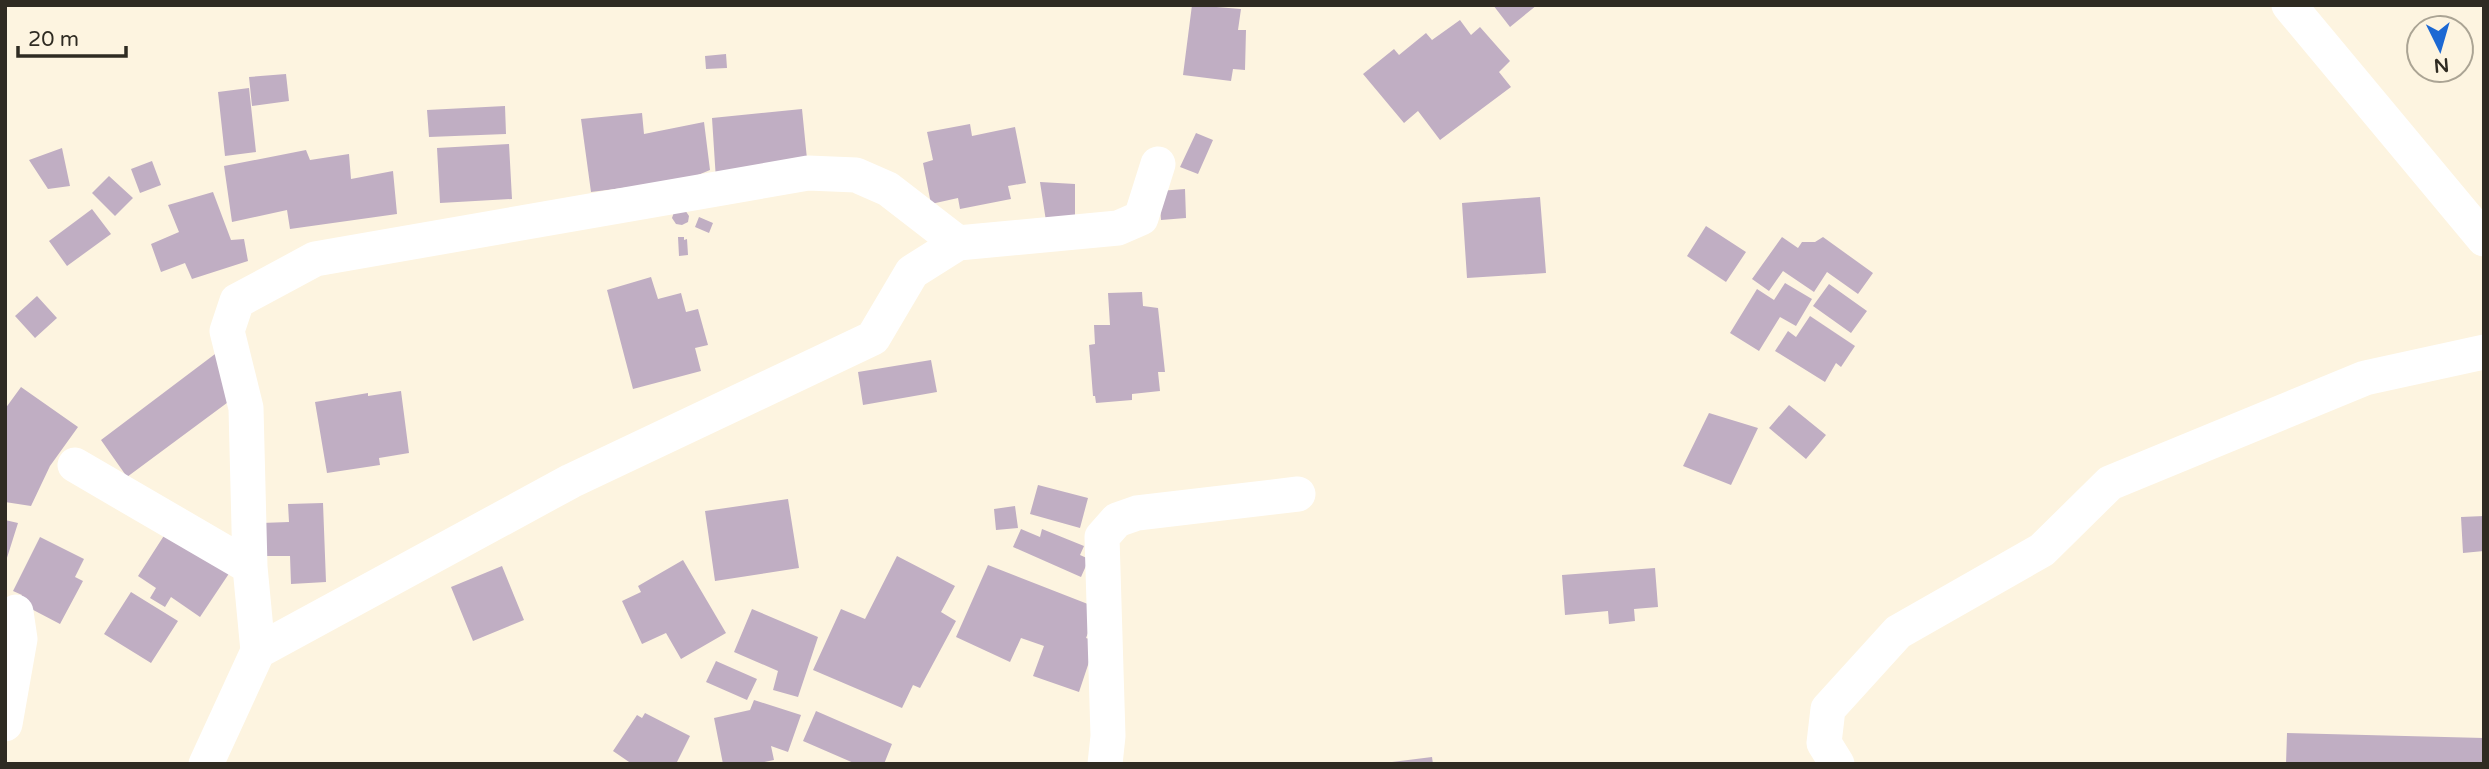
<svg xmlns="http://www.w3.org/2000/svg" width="2489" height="769" font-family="'Varela Round',sans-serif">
<rect width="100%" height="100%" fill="#fdf4e0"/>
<path fill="#c0aec3" d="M1192,5l49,4 -3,21h8l-1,40 -12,-1 -2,12 -48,-6z
M1493,5h44l-27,22z
M1460,20l11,15 9,-8 30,34 -11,11 12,15 -71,53 -22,-29 -14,12 -41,-49 31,-25 5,6 27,-22 6,7z
M726,54l1,14 -21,1 -1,-13z
M286,74l3,27 -37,5 -3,-29z
M249,88l7,64 -31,4 -7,-64z
M505,106l1,28 -77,3 -2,-27z
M802,109l5,50 -91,21 -4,-62z
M642,113l2,21 60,-12 6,48 -24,10 -95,12 -10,-73z
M970,124l2,12 43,-9 11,56 -18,3 3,13 -51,10 -2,-11 -27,6 -8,-41 10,-3 -6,-28z
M1196,133l17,7 -15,34 -18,-7z
M509,144l3,55 -72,4 -3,-55z
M62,148l8,38 -22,3 -19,-29z
M306,150l4,10 39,-6 2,25 42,-8 4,43 -107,15 -3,-19 -55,12 -8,-56z
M152,161l9,24 -21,8 -9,-24z
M109,176l24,22 -18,18 -23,-23z
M1040,182l35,2v35l-29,2z
M1185,189l1,29 -25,2 -2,-29z
M213,192l18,48 13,-1 4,22 -56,18 -7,-16 -24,9 -10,-28 28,-12 -11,-27z
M1540,197l6,76 -79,5 -5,-75z
M92,209l19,25 -44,32 -18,-25z
M685,210l4,6 -1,6 -6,3 -6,-1 -4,-6 2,-6z
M699,217l14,6 -4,10 -14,-6z
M1706,226l40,26 -20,30 -39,-26z
M678,237h6v3l3,-1 1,16 -9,1z
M1782,237l16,11 4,-6h13l8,-5 50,36 -15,21 -31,-22 -13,20 -31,-21 -14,20 -17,-12z
M651,277l7,22 23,-6 5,19 12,-3 10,36 -13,3 6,23 -68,18 -26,-99z
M1785,283l27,16 -16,27 -16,-9 -21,34 -29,-18 27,-44 17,11z
M1829,284l38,27 -16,22 -38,-27z
M1142,292l1,14 15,2 7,64h-7l2,19 -28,3v6l-36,3 -1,-7h-2l-4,-51 6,-1 -1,-19h16l-2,-32z
M37,296l20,22 -22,20 -20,-22z
M1810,316l45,30 -14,21 -5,-4 -11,19 -50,-31 13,-20 8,6z
M223,348l16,46 -112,83 -26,-37z
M931,360l6,32 -74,13 -5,-33z
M21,387l57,40 -28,39 -19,40 -26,-4v-93z
M401,391l8,62 -30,5 1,7 -53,8 -12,-71 53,-9v3z
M1789,405l37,30 -20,24 -37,-31z
M1709,413l49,15 -27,57 -48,-19z
M1038,485l50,13 -8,30 -50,-14z
M788,499l11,69 -84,13 -10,-70z
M323,503l3,79 -35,2 -1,-28h-29v-33l28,-1 -1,-18z
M1015,506l3,22 -22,2 -2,-21z
M2484,516v35l-21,2 -2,-36z
M5,520l13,3 -12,38h-1z
M1021,529l19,8 2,-8 42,17 -4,9 9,4 -8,18 -68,-30z
M167,531l63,41 -30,45 -29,-20 -6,10 -15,-9 6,-10 -18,-12z
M40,537l44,22 -9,18 8,4 -23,43 -42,-22 4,-7 -9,-4z
M897,556l58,30 -14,26 15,9 -36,67 -7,-3 -11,23 -89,-38 28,-61 24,10z
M683,560l43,73 -45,26 -15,-26 -24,11 -20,-43 19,-9 -3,-6z
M988,565l110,43 -12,30 10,3 -17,51 -46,-16 11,-30 -23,-8 -11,24 -54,-25z
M502,566l22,54 -51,21 -22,-54z
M1655,568l3,39 -24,2 1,12 -26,3 -1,-13 -43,4 -3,-40z
M131,592l47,29 -27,42 -47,-29z
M752,609l66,28 -20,60 -25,-7 5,-19 -44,-19z
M716,661l41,18 -10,21 -41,-18z
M754,700l47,15 -13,37 -17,-6 3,14 -20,4h-31l-9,-46 36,-8z
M816,711l76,33 -8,20h-28l-53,-23z
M645,713l45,23 -14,28h-44l-19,-13 24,-36 5,3z
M2287,733l197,5v26h-198z
M1432,757l1,7h-40l-1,-2z"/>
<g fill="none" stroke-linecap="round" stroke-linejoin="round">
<path stroke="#fff" stroke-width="35" d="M2289,5l195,234
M75,465l175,102
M258,651l-8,-84 -4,-159 -19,-77 10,-30 78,-42 493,-86 48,2 32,14 70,54
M5,724l15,-85 -4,-27
M206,764l52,-113 313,-170 302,-143 39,-66 46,-29 160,-15 23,-10 17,-54
M1105,764l3,-28 -6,-199 15,-17 20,-7 161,-19
M1837,764l-13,-21 4,-34 70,-77 144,-82 68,-67 255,-105 119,-26"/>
</g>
<rect width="2489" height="769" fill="none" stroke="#2f2b22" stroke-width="14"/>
<g transform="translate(2440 49) rotate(175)"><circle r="33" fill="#fdf4e0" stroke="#aba494" stroke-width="2"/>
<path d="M0-5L12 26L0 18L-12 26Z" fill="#1c68d3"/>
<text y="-10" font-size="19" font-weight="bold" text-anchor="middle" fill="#2f2b22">N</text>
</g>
<path d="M18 46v10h108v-10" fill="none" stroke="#2f2b22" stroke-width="3.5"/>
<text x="28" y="46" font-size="21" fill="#2f2b22" stroke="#fdf4e0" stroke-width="5" paint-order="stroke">20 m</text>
</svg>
